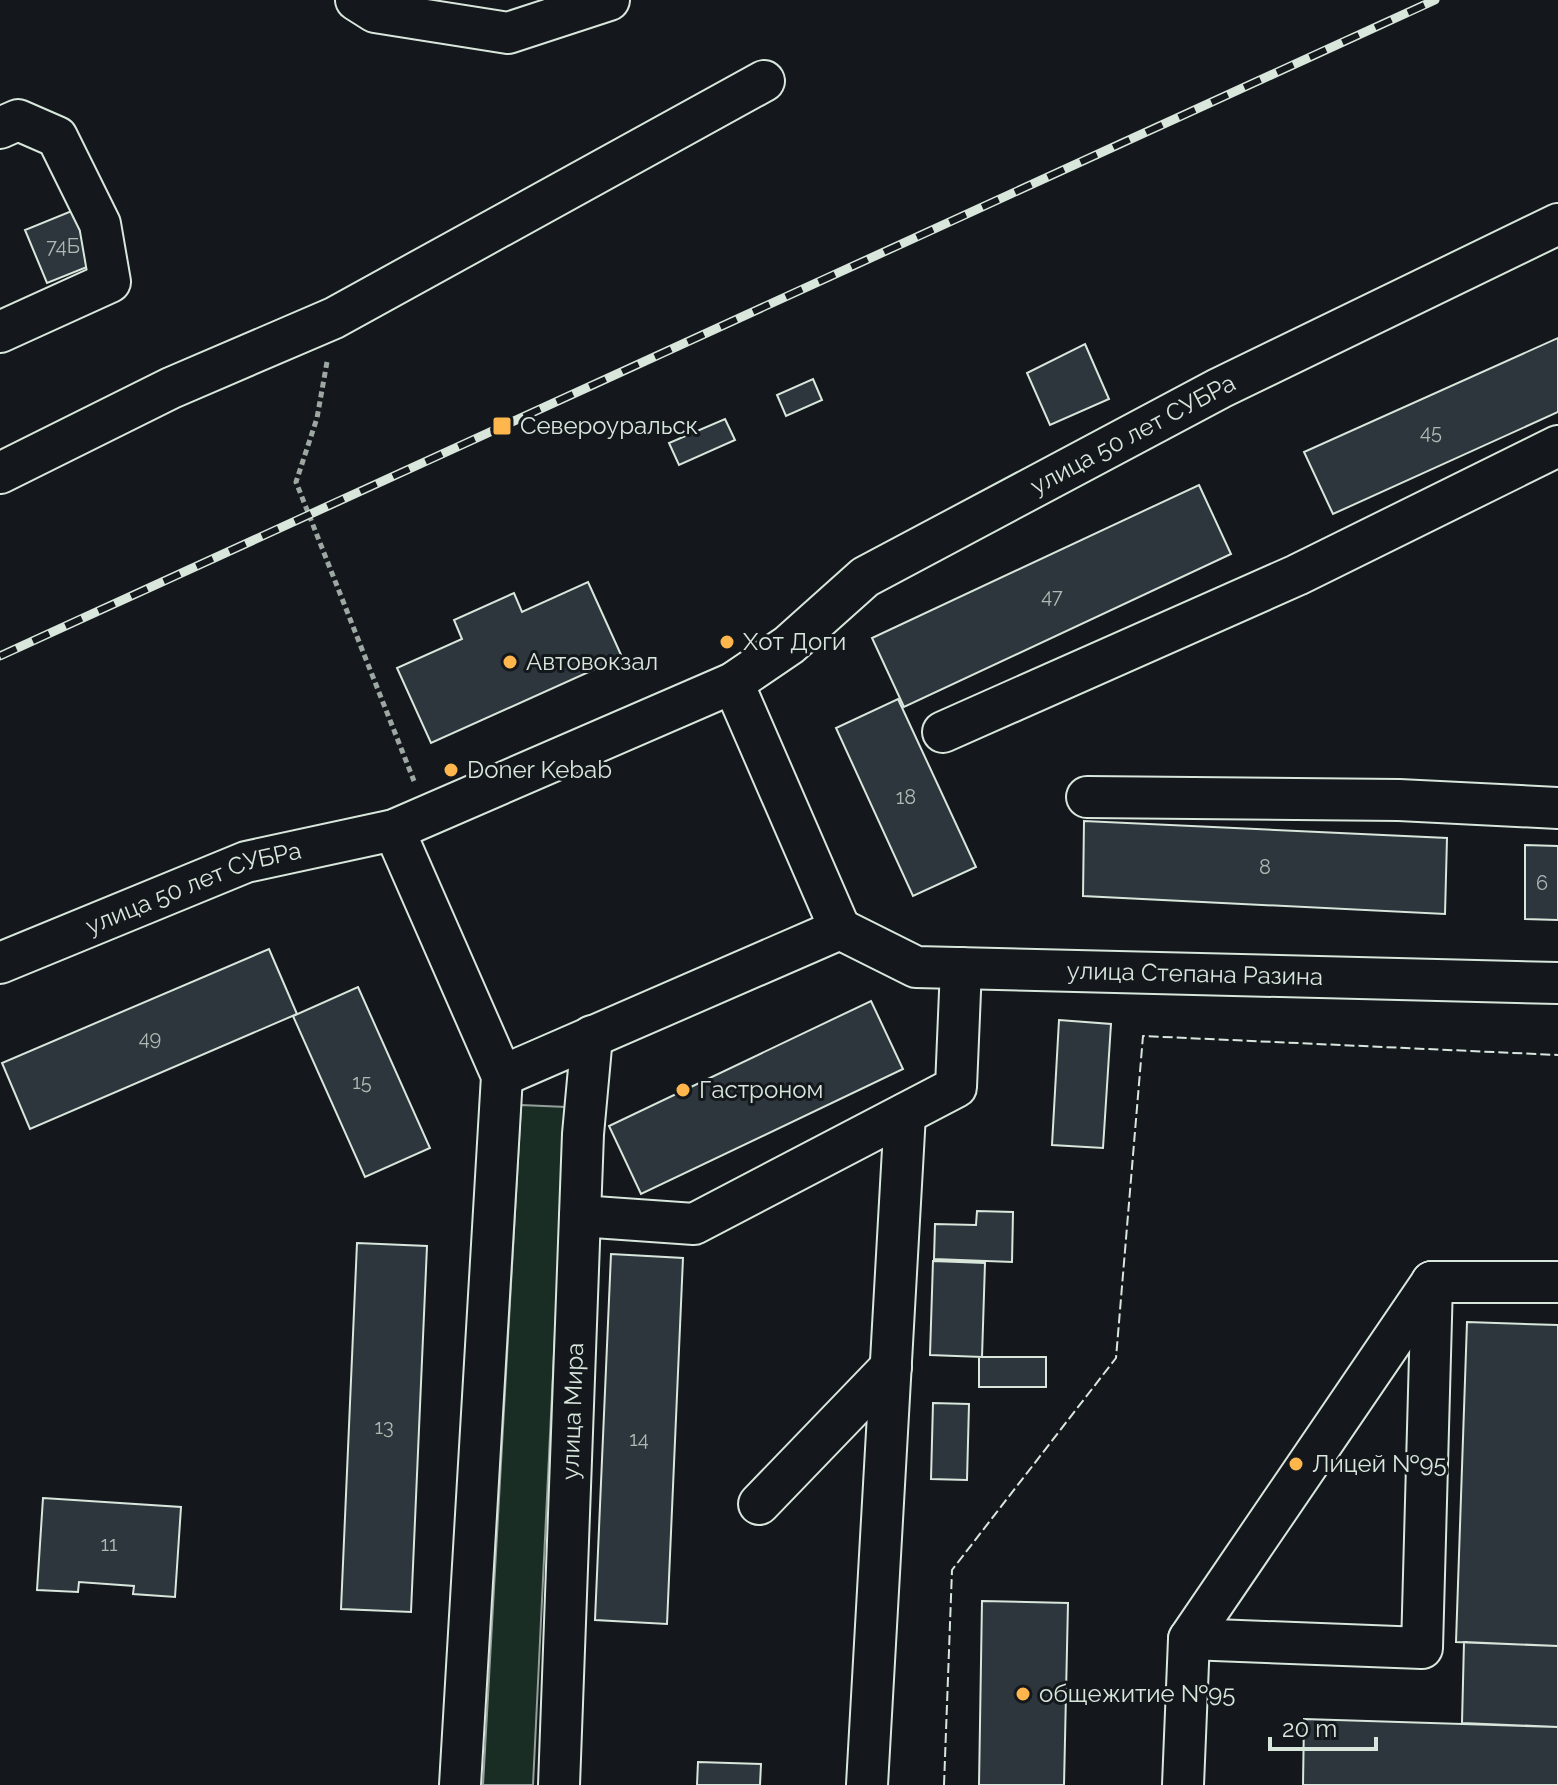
<svg xmlns="http://www.w3.org/2000/svg" width="1558" height="1785" font-family="Raleway,sans-serif">
<rect width="100%" height="100%" fill="#14181c"/>
<path fill="#1a2d24" stroke="#939e99" stroke-width="2" d="M521,1105l45,2 -33,678h-50z"/>
<path fill="#2c363c" stroke="#d8e6dc" stroke-width="2" d="M79,208l23,53 -55,22 -22,-53z
M1558,338v74l-225,102 -29,-62z
M1085,344l24,55 -59,26 -23,-52z
M813,379l9,21 -36,16 -9,-21z
M725,419l10,21 -56,25 -10,-22z
M1199,485l32,69 -327,153 -32,-69z
M588,582l34,75 -191,86 -34,-75 65,-29 -8,-19 60,-27 8,19z
M898,699l78,168 -63,29 -77,-168z
M1084,821l363,17 -2,76 -362,-18z
M1525,845l33,1v74l-33,-1z
M269,949l28,65 -267,115 -28,-66z
M358,987l72,161 -65,29 -72,-161z
M871,1001l32,68 -262,125 -32,-68z
M1059,1020l52,4 -8,124 -51,-3z
M977,1211l36,1 -1,50 -78,-3 1,-35 41,1z
M357,1243l70,3 -16,366 -70,-3z
M611,1254l72,4 -16,366 -72,-4z
M933,1261l52,2 -3,94 -52,-2z
M1467,1322l91,3v321l-102,-4z
M979,1357h67v30h-67z
M933,1403l36,1 -2,76 -36,-1z
M43,1498l138,9 -6,90 -42,-3 1,-8 -55,-4 -1,10 -41,-2z
M982,1601l86,2 -4,182h-85z
M1464,1642l94,4v81l-96,-4z
M1304,1719l254,8v58h-255z
M698,1762l63,2 -1,21h-63z"/>
<g fill="none" stroke-linecap="round" stroke-linejoin="round">
<g stroke="#d8e6dc" stroke-width="44">
<g id="minor">
<path d="M356,0l19,12 133,21 101,-33"/>
<path d="M0,128l18,-8 39,17 43,87 10,58 -110,50"/>
<path d="M0,473l171,-85 163,-70 430,-237"/>
<path d="M733,683l107,246"/>
<path d="M943,732l354,-157 261,-129"/>
<path d="M1087,797l312,3 159,8"/>
<path d="M394,830l108,246 -42,709"/>
<path id="s1" d="M840,929l76,38 642,16"/>
<path id="s2" d="M0,963l246,-101 148,-32 339,-147 56,-38 76,-68 355,-189 338,-164"/>
<path d="M502,1076l338,-147"/>
<path d="M580,1216l114,8 262,-137 5,-119"/>
<path d="M1432,1282h126"/>
<path d="M759,1504l132,-137"/>
<path d="M1189,1639l233,9 10,-366"/>
<path id="s3" d="M559,1785l24,-651 9,-98"/>
<path d="M867,1785l38,-671"/>
<path d="M1183,1785l6,-146 243,-357"/>
</g>
</g>
<path stroke="#9da8a2" stroke-width="5" stroke-dasharray="6 4" stroke-linecap="butt" d="M327,362l-10,56 -21,64 118,299"/>
<use href="#minor" stroke="#14181c" stroke-width="40"/>
<g stroke="#d8e6dc" stroke-width="9">
<path id="rail" d="M0,656l1435,-656"/>
</g>
<use href="#rail" stroke="#14181c" stroke-width="6" stroke-dasharray="18" stroke-linecap="butt"/>
<path stroke="#d8e6dc" stroke-width="2" stroke-dasharray="10 4" stroke-linecap="butt" d="M944,1785l8,-215 164,-212 27,-322 415,19"/>
</g>
<g fill="#ffb74d" stroke="#14181c" stroke-width="3">
<rect x="492" y="416" width="20" height="20" rx="4"/>
<circle cx="727" cy="642" r="8"/>
<circle cx="510" cy="662" r="8"/>
<circle cx="451" cy="770" r="8"/>
<circle cx="683" cy="1090" r="8"/>
<circle cx="1296" cy="1464" r="8"/>
<circle cx="1023" cy="1694" r="8"/>
</g>
<g text-anchor="middle" stroke-width="6" stroke-linejoin="round" paint-order="stroke">
<g font-size="20" fill="#adbab4">
<text x="63" y="253">74Б</text>
<text x="1431" y="439">45</text>
<text x="1052" y="603">47</text>
<text x="906" y="804">18</text>
<text x="1265" y="874">8</text>
<text x="1542" y="890">6</text>
<text x="150" y="1045">49</text>
<text x="362" y="1089">15</text>
<text x="384" y="1434">13</text>
<text x="639" y="1446">14</text>
<text x="109" y="1551">11</text>
</g>
<g font-size="24" fill="#d8e6dc" stroke="#14181c" text-anchor="start">
<text x="520" y="434">Североуральск</text>
<text x="743" y="650">Хот Доги</text>
<text x="526" y="670">Автовокзал</text>
<text x="467" y="778">Doner Kebab</text>
<text x="699" y="1098">Гастроном</text>
<text x="1312" y="1472">Лицей №95</text>
<text x="1039" y="1702">общежитие №95</text>
</g>
<g font-size="24" fill="#d8e6dc" stroke="#14181c">
<text dy="8" stroke="none"><textPath href="#s2" startOffset="1260">улица 50 лет СУБРа</textPath></text>
<text dy="8" stroke="none"><textPath href="#s2" startOffset="208">улица 50 лет СУБРа</textPath></text>
<text dy="8" stroke="none"><textPath href="#s1" startOffset="364">улица Степана Разина</textPath></text>
<text dy="8" stroke="none"><textPath href="#s3" startOffset="374">улица Мира</textPath></text>
</g>
</g>
<path d="M1270 1737v12h106v-12" fill="none" stroke="#d8e6dc" stroke-width="4"/>
<text x="1282" y="1737" font-size="24" fill="#d8e6dc" stroke="#14181c" stroke-width="6" paint-order="stroke">20 m</text>
</svg>
